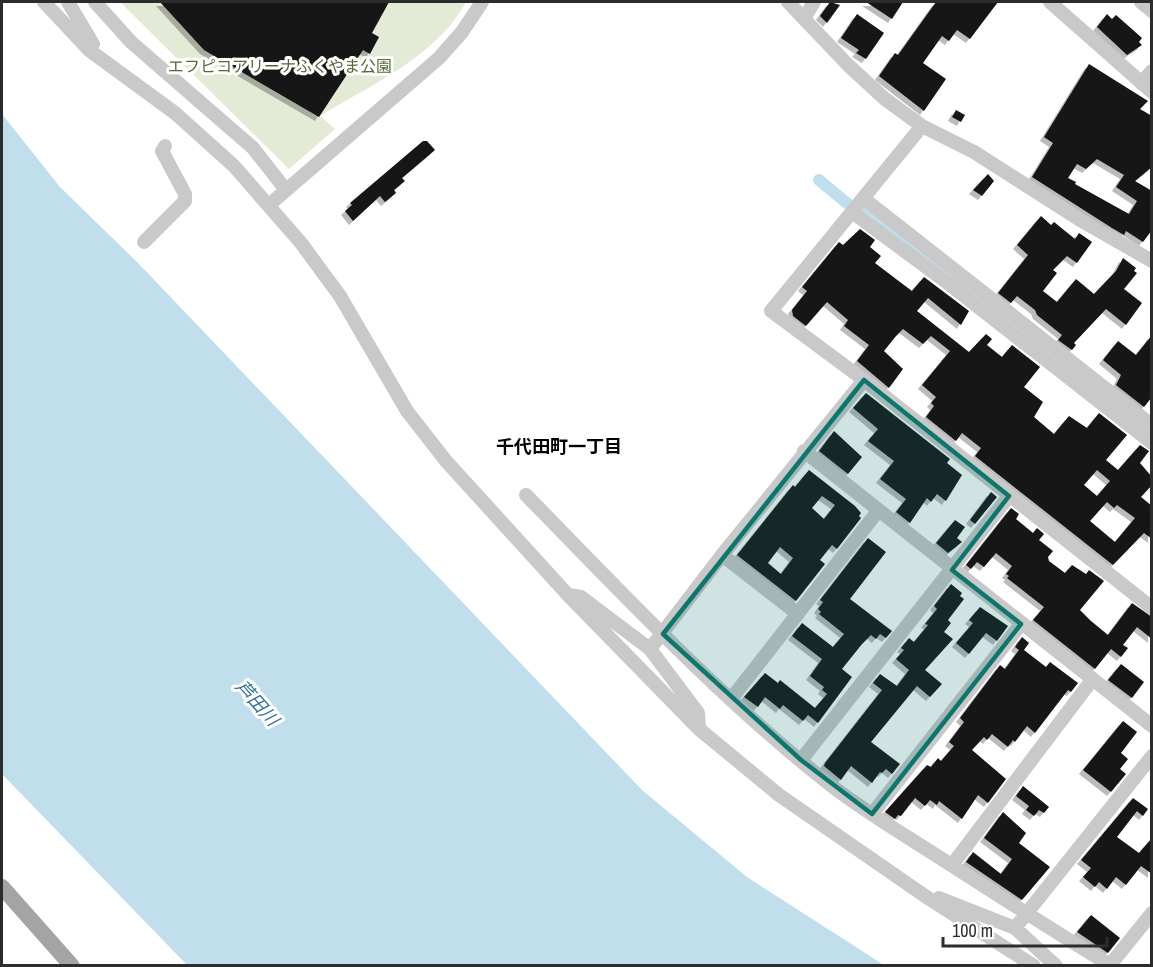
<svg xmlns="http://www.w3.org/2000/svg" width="1153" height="967" font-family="'Archivo Narrow','Noto Sans JP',sans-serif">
<defs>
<filter id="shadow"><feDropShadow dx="-4" dy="4" stdDeviation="0" flood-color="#0004"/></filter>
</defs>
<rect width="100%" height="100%" fill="#fff"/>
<path fill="#e3ebd7" d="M120,2h346c-30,55 -94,82 -146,114l15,13 -46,40z"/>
<path fill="#c1deed" d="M2,114l58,73 78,76 504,527 105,87 137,88h-697l-185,-191z"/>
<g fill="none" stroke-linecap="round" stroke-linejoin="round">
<path stroke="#c1deed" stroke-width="12" d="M819,180l29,24
M864,209l288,225"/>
</g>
<path fill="#131313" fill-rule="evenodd" filter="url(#shadow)" d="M160,2h229l-17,31 7,4 -9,17 -7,-4 -44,67 -115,-67z
M830,2l10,3 -13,18 -7,-7z
M866,2h37l-11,17z
M936,2h62l-28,37 -13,-9 -8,11 -7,-5 -19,27 23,16 -22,32 -45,-35 16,-23 3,2z
M857,14l27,19 -18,26 -10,-6 3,-3 -18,-12z
M1107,14l5,5 4,-4 26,23 -3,4 3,3 -15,10 -30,-28z
M1089,64l59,37 -8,8 12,7v51l-17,14 17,10v39l-9,12 -17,-11 -2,4 -12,-7 -80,-51 21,-34 -9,-6zM1097,159l27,16 -8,12 21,14 -8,13 -54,-30 1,-2 -8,-4 9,-14 9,5z
M956,110l9,5 -4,7 -9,-5z
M423,141h4l8,9 -33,28 3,3 -11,9 2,3 -11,9 -5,-6 -27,25 -8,-10 7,-6 -2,-2z
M988,174l6,7 -12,15 -9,-6z
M1041,216l10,9 3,-3 21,17 4,-6 13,9 -15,21 -10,-7 -14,14 4,3 -14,18 14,11 19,-23 18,15 22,-23 7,-13 13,10 -2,3 3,2 -13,16 18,14 -16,22 -20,-16 -32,34 2,2 -4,5 -14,-10 4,-5 -25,-20 -2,-5 -18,-14 -6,7 -13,-10 30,-38 -11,-10z
M860,229l15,11 -5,7 11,9 -6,7 21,16 16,12 12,-14 45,34 -8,14 -33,-27 -11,13 52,41 17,-18 6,5 -5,6 15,12 10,-12 28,22 -16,20 19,15 -9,15 20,17 15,-18 18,12 12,-15 28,22 -21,25 12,10 22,-25 9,6 -9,12 12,14v8l-11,12 11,9v33l-8,-6 -31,32 -138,-109 6,-8 -19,-15 -6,8 -30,-24 8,-11 -3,-3 5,-6 -14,-12 28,-34 -19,-15 -8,8 -20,-15 -7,7 -12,15 19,18 -14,19 -32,-27 12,-16 -25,-19 4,-6 -21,-18 -21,24 -13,-10 -1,-6 15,-19 -5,-4 37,-45 4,3zM1097,470l13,11 -13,15 -13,-11zM1107,502l7,6 3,-3 18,13 -20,24 -25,-21z
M1152,335v62l-8,10 -28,-22 5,-10 -18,-15 15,-19 18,14z
M866,393l84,66 -3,4 15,12 -16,26 -9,-7 -6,8 -4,-4 -17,25 -14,-11 10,-13 -26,-20 14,-18 -26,-20 10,-12 -25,-21z
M834,431l28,26 -14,17 -29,-23z
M809,470l46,36 6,7 -2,3 2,2 -24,31 -5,-4 -12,15 5,4 -29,37 -59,-46 56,-70 2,2zM822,496l13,9 -11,14 -12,-11zM780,547l13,11 -12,16 -13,-11z
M991,492l6,5 -22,27 -5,-4z
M1011,508l8,6 -3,5 17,14 4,-5 7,6 -5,6 14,11 -5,6 1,4 16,12 7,-8 14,9 3,-4 15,11 -24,29 11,11 17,14 24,-32 20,14v22l-15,-12 -14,18 5,3 -7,9 -10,-8 -16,20 -62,-49 11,-13 -37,-29 2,-2 -3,-2 6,-8 -16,-13 -12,14 -7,-5 -6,7 -5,-4z
M955,520l10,7 -8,11 5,4 -14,11 -12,-10z
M868,538l18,14 -36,47 42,32 -6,7 -6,-4 -4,5 -5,-4 -9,9 -20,25 10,8 -34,46 -10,-8 -5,6 -20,-16 -3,4 -15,-12 -7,10 -14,-10 21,-24 13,10 2,-3 35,28 12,-14 -5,-4 2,-3 -14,-11 12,-17 -30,-23 10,-13 31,24 11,-13 -25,-20 2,-2 -3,-3 5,-7 -3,-2z
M951,584l11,9 -2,3 4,3 -16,21 3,3 -7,9 9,7 -28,31 17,14 -12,13 -13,-11 -46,56 29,22 -8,10 -6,-5 -4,4 -2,-1 -8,11 -21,-17 -10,14 -17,-14 1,-3 57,-73 -9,-7 7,-9 17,12 12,-16 -13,-11 8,-9 -3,-2 8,-10 5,4 14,-17 -3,-1 12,-15 -3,-3z
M980,607l28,19 -11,15 -11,-8 -17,21 -13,-11 17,-20 -4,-3z
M1022,637l7,6 -5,7 22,17 4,-5 28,21 -7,9 -3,-2 -33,43 -8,-7 -12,16 -2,-2 -5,7 -16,-13 -5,6 -3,-3 -12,13 34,29 -18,24 -10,-8 -16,24 -23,-18 -2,4 -7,-5 -5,6 -10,-8 -14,18 -3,-1 -3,4 -10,-7 42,-47 4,2 7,-9 3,3 13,-15 -5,-4 15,-20 -4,-4 40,-53 5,4 14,-19 -4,-3z
M1121,664l23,18 -12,16 -24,-18z
M1123,721l14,11 -16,21 7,6 -8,10 6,5 -15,18 -28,-22z
M1023,786l26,21 -5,6 -5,-3 -5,6 -8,-6 3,-4 -13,-10z
M1133,798l15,11 -5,7 -6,-5 -20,26 22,16 13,-15v36l-11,-8 -15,19 -10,-8 -9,12 -8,-7 -4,5 -12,-10 8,-9 -10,-8z
M1003,812l23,21 -7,10 31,24 -28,33 -56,-38 7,-10 28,22 11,-15 -28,-21z
M1091,915l29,23 -12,15 -31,-21z"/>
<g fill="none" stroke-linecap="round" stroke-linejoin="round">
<path stroke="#c9c9c9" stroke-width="14" d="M44,2l45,48 86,63 59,53 67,77 39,53 67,115 39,50 122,134 131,134 80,66 146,101 109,70
M68,2l25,42 -4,6
M95,2l36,40 122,106 33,42
M788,2l60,63 37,34 37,27 52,26 108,69 70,40
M1050,2l102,90
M1141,2l11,9
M805,17l9,-15
M1141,83l11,-12
M922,126l-151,185 93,69 288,228
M863,198l289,227
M269,205l170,-147 23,-26 20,-30
M852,212l97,72 203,159
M144,242l41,-41v-7l-23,-43 3,-5
M804,451l348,275
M526,495c97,99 193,202 302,288 33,26 70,48 106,71 58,37 116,75 176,111l42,-52
M722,555l76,59
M568,595l13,2 69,52
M731,699l147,-188
M699,729l-1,-16 -48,-64 72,-94 142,-175
M801,760l208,-264
M872,814l149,-190
M952,865l140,-185
M939,898l76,30 41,38
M1015,928l137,-172"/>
<path stroke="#a4a4a4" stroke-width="16" d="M2,887l70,79"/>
</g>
<path fill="#0f766e" fill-opacity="0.2" stroke="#0f766e" stroke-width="4.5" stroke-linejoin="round" d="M864,380l145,116 -57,74 69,54 -149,190 -71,-54 -138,-126z"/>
<g text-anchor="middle" stroke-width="6" stroke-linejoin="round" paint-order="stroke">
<g font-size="16" fill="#516b36" stroke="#fff">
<text x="280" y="72">エフピコアリーナふくやま公園</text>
</g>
<g font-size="18" font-weight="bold" fill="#000" stroke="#fff">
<text x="559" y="453">千代田町一丁目</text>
</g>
<g font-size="18" font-style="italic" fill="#347294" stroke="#fff">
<text transform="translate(257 703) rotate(48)" y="6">芦田川</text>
</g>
</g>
<rect width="1153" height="967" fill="none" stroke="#2c2c2c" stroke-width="6"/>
<path d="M943 937v9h164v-9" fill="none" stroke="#2c2c2c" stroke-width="3"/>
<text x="952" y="937" font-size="18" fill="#2c2c2c" stroke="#ffffff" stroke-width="4.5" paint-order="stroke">100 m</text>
</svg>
